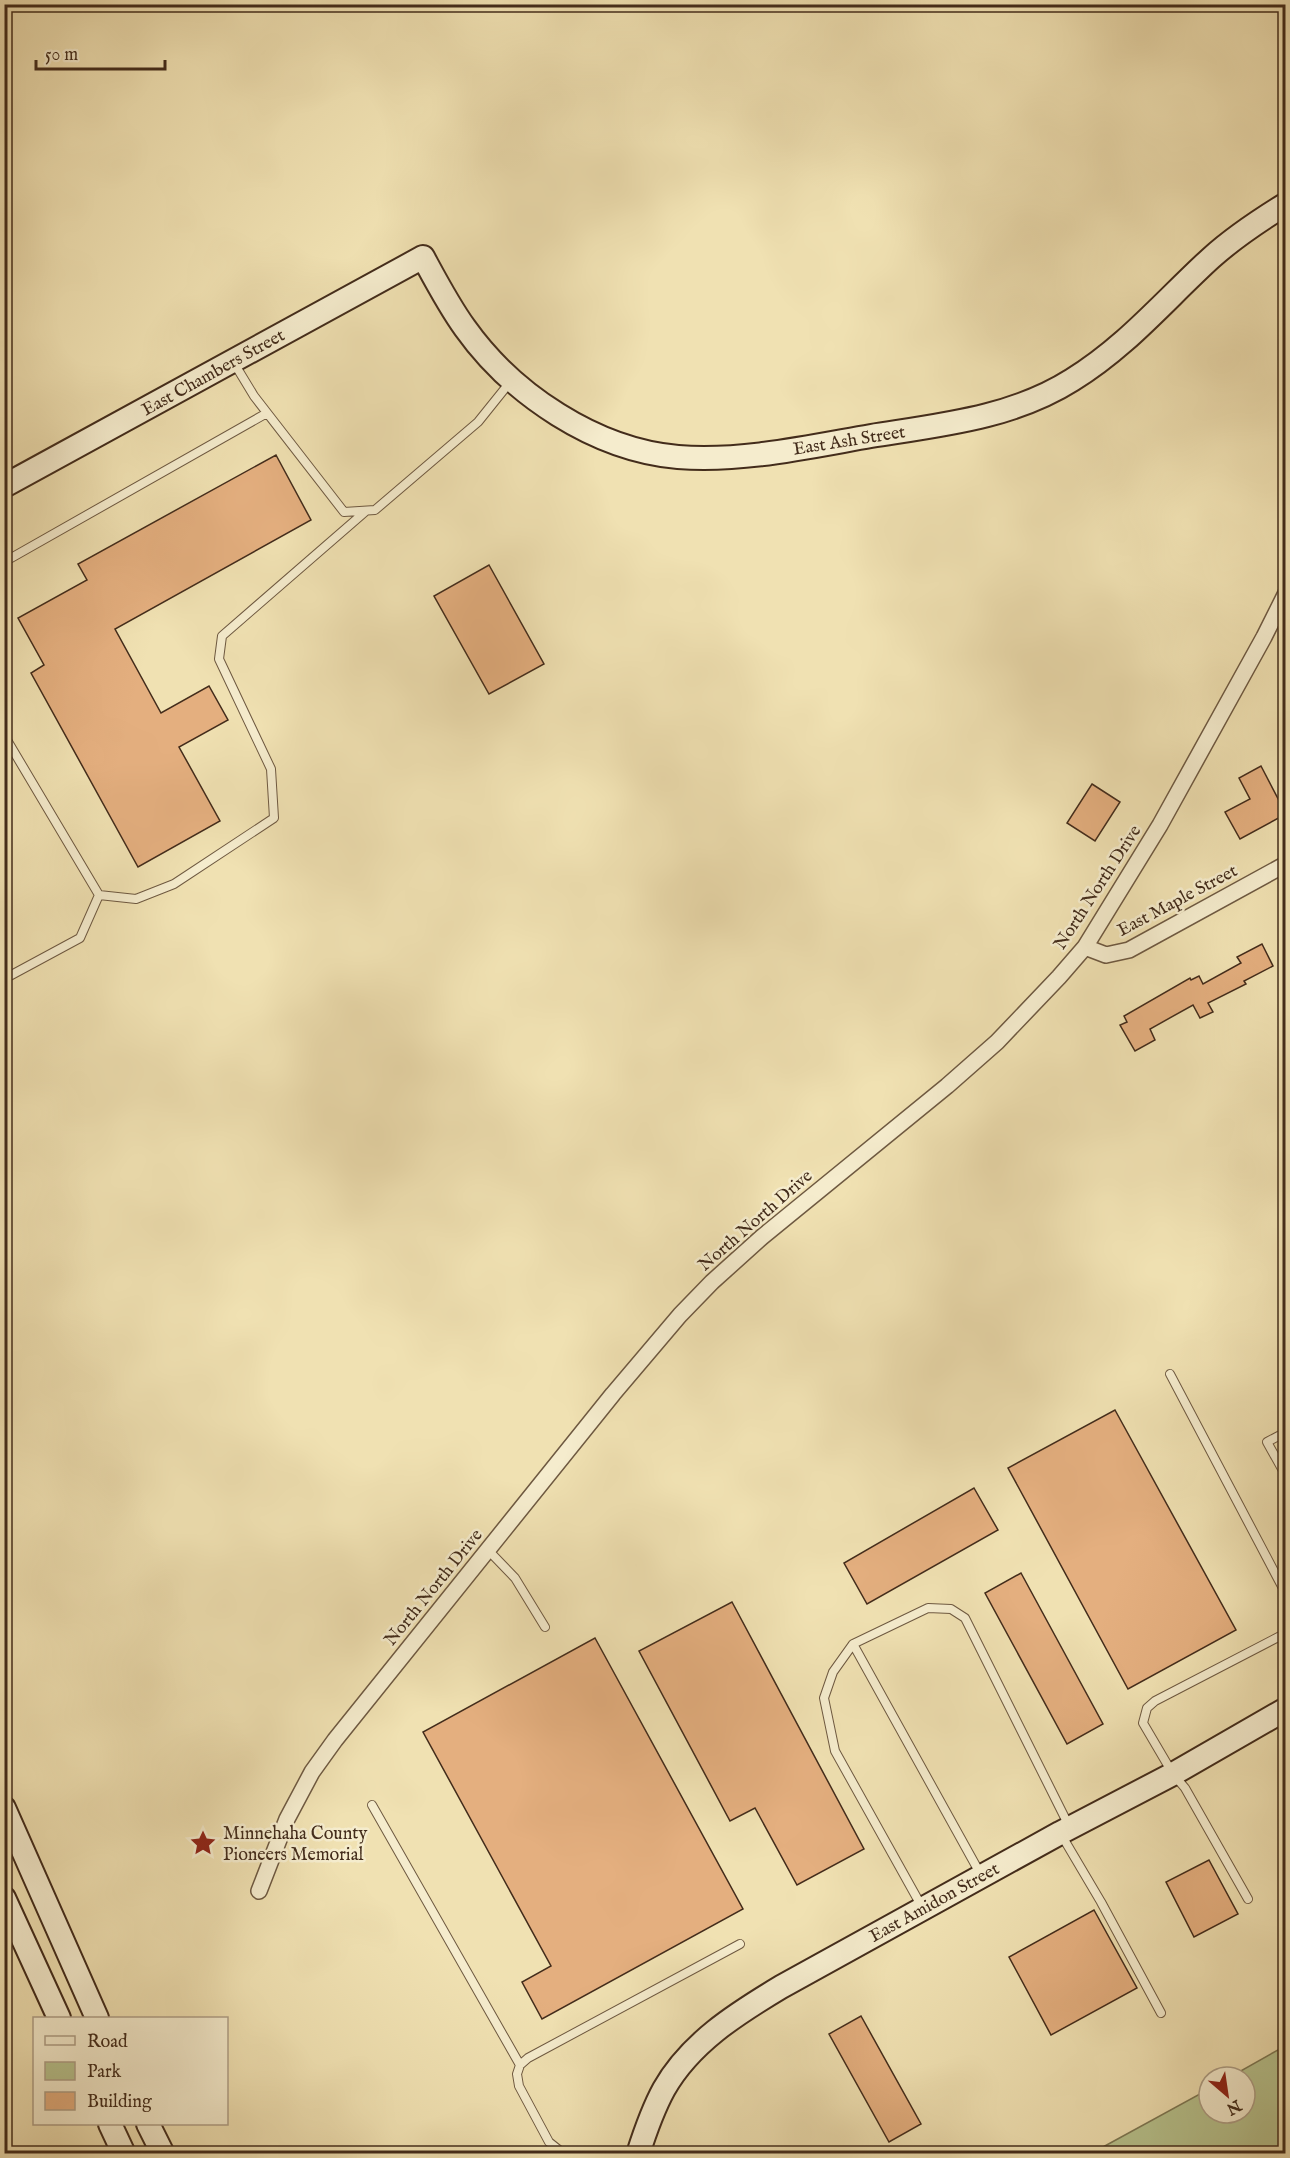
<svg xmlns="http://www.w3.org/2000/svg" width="1290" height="2158" font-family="'IM FELL English',serif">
<rect width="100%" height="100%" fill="#f0e1b2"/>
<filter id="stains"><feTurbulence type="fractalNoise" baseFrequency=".00333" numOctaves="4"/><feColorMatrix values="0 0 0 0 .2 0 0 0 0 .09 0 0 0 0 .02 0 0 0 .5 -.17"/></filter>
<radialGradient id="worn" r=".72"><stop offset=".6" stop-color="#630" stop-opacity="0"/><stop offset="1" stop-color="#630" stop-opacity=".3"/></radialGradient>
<path fill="#b7c38e" stroke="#7d7854" stroke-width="1.5" d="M1285,2046v107h-193l117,-64v24h36v-36h-15z"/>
<path fill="#e4af7f" stroke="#432c1b" stroke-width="1.5" d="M276,455l35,65 -196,109 46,84 48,-27 19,34 -49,27 41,74 -82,46 -107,-194 13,-8 -26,-47 69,-38 -9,-16z
M489,565l55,99 -55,30 -55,-98z
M1261,766l25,48 -46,25 -15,-27 25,-13 -11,-21z
M1092,784l28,18 -25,39 -28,-18z
M1262,944l11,22 -29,15 2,3 -38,19 5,9 -13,6 -7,-13 -43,24 5,11 -20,11 -15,-26 7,-3 -3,-6 66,-38 1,2 8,-4 4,8 38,-21 -4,-6z
M1115,1410l121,220 -108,59 -120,-221z
M974,1488l24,42 -131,74 -23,-41z
M1021,1573l82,151 -36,20 -82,-151z
M732,1602l132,247 -67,36 -42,-77 -25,13 -91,-170z
M595,1638l148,271 -201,110 -20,-37 29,-16 -128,-234z
M1209,1860l29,54 -44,23 -28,-55z
M1094,1910l43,78 -86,47 -42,-78z
M861,2016l60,108 -32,18 -60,-108z"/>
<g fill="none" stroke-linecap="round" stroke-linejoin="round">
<g stroke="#6e5941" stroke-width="10">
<path id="lane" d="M234,363l20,33 90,116 31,-2 103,-88 33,-41
M4,562l263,-149
M4,735l95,160 37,4 38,-15 100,-66 -3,-49 -52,-110 3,-23 144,-125
M4,979l76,-41 19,-43
M1170,1374l116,220
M1286,1432l-19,10 19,34
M488,1550l27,28 30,49
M853,1644l128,231
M372,1805l148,260
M1062,1836l39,66 60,111
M1248,1899l-63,-111 -12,-14 -30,-51 4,-15 8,-7 131,-68
M922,1907l-87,-156 -11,-53 9,-26 20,-28 75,-36 23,1 14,9 104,208
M564,2154l-15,-12 -30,-56 -2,-12 3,-9 8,-7 212,-114"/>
</g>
<g stroke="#6e5941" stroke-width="18">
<path id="street" d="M1085,947l21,8 23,-5 157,-86
M259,1891l28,-72 25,-47 23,-32 278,-346 67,-79 32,-33 50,-45 185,-151 50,-44 62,-65 26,-30 75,-122 104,-188 22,-44"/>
</g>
<g stroke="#432c1b" stroke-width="26">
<path id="secondary" d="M4,486l419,-229c13,24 26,49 42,71 47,66 130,122 213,129 64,5 130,-10 193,-21 69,-11 141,-18 201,-56 54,-33 93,-80 139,-122 22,-20 49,-38 75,-54
M4,1808l93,210
M4,1898l55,120
M110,2124l14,30
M148,2124l15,30
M638,2154c7,-22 15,-45 26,-65 26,-46 72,-75 117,-102l279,-154 113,-59 113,-65"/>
</g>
<use href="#lane" stroke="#f5eccd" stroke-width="8"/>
<use href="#street" stroke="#f5eccd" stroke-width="15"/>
<use href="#secondary" stroke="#f5eccd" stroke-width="22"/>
</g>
<defs>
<g id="sight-bare" transform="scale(2.07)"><path d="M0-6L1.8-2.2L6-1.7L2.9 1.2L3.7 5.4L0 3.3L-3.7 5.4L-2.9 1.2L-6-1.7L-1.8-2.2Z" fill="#8f2418" stroke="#f5eccd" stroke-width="2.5" paint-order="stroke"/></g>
</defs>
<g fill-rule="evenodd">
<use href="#sight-bare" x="203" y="1843"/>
</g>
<g text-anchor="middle" stroke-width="5" stroke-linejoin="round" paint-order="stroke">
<g font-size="18" fill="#432c1b" stroke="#f5eccd">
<text transform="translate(213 372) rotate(-29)" y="6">East Chambers Street</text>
<text transform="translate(849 440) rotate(-9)" y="6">East Ash Street</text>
<text transform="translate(1097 887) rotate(-57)" y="6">North North Drive</text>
<text transform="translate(1177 900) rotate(-28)" y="6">East Maple Street</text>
<text transform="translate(755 1220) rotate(-41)" y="6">North North Drive</text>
<text transform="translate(433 1587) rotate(-51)" y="6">North North Drive</text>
<text transform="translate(934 1902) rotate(-29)" y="6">East Amidon Street</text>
</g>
<g font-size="18" fill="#432c1b" stroke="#f5eccd" text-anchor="start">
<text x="223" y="1839">Minnehaha County<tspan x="223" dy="21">Pioneers Memorial</tspan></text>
</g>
</g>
<rect width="1290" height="2158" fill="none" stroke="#f0e1b2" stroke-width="24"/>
<rect x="6" y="6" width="1278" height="2146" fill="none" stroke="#432c1b" stroke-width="3"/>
<rect x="12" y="12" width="1266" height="2134" fill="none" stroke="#432c1b" stroke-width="1.5"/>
<rect x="33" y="2017" width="195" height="108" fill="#f5eccd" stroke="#ae9f86" stroke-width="1.5"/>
<rect x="45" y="2036" width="30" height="9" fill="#f5eccd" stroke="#ae9f86" stroke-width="1.5"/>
<text x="87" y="2047" font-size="18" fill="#432c1b">Road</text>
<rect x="45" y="2062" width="30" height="18" fill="#b7c38e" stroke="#ae9f86" stroke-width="1.5"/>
<text x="87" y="2077" font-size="18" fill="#432c1b">Park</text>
<rect x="45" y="2092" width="30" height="18" fill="#e4af7f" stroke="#ae9f86" stroke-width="1.5"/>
<text x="87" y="2107" font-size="18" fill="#432c1b">Building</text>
<g transform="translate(1227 2095) rotate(151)"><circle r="28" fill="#f5eccd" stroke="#ae9f86" stroke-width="1.5"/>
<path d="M0-4.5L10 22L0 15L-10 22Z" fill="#8f2418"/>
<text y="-9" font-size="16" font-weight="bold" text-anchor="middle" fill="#432c1b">N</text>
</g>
<path d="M36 60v9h129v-9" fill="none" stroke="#432c1b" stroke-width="3"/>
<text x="45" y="60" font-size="18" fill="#432c1b" stroke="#f5eccd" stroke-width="4.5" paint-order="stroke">50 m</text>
<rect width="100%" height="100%" filter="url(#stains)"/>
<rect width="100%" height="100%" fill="url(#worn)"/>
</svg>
